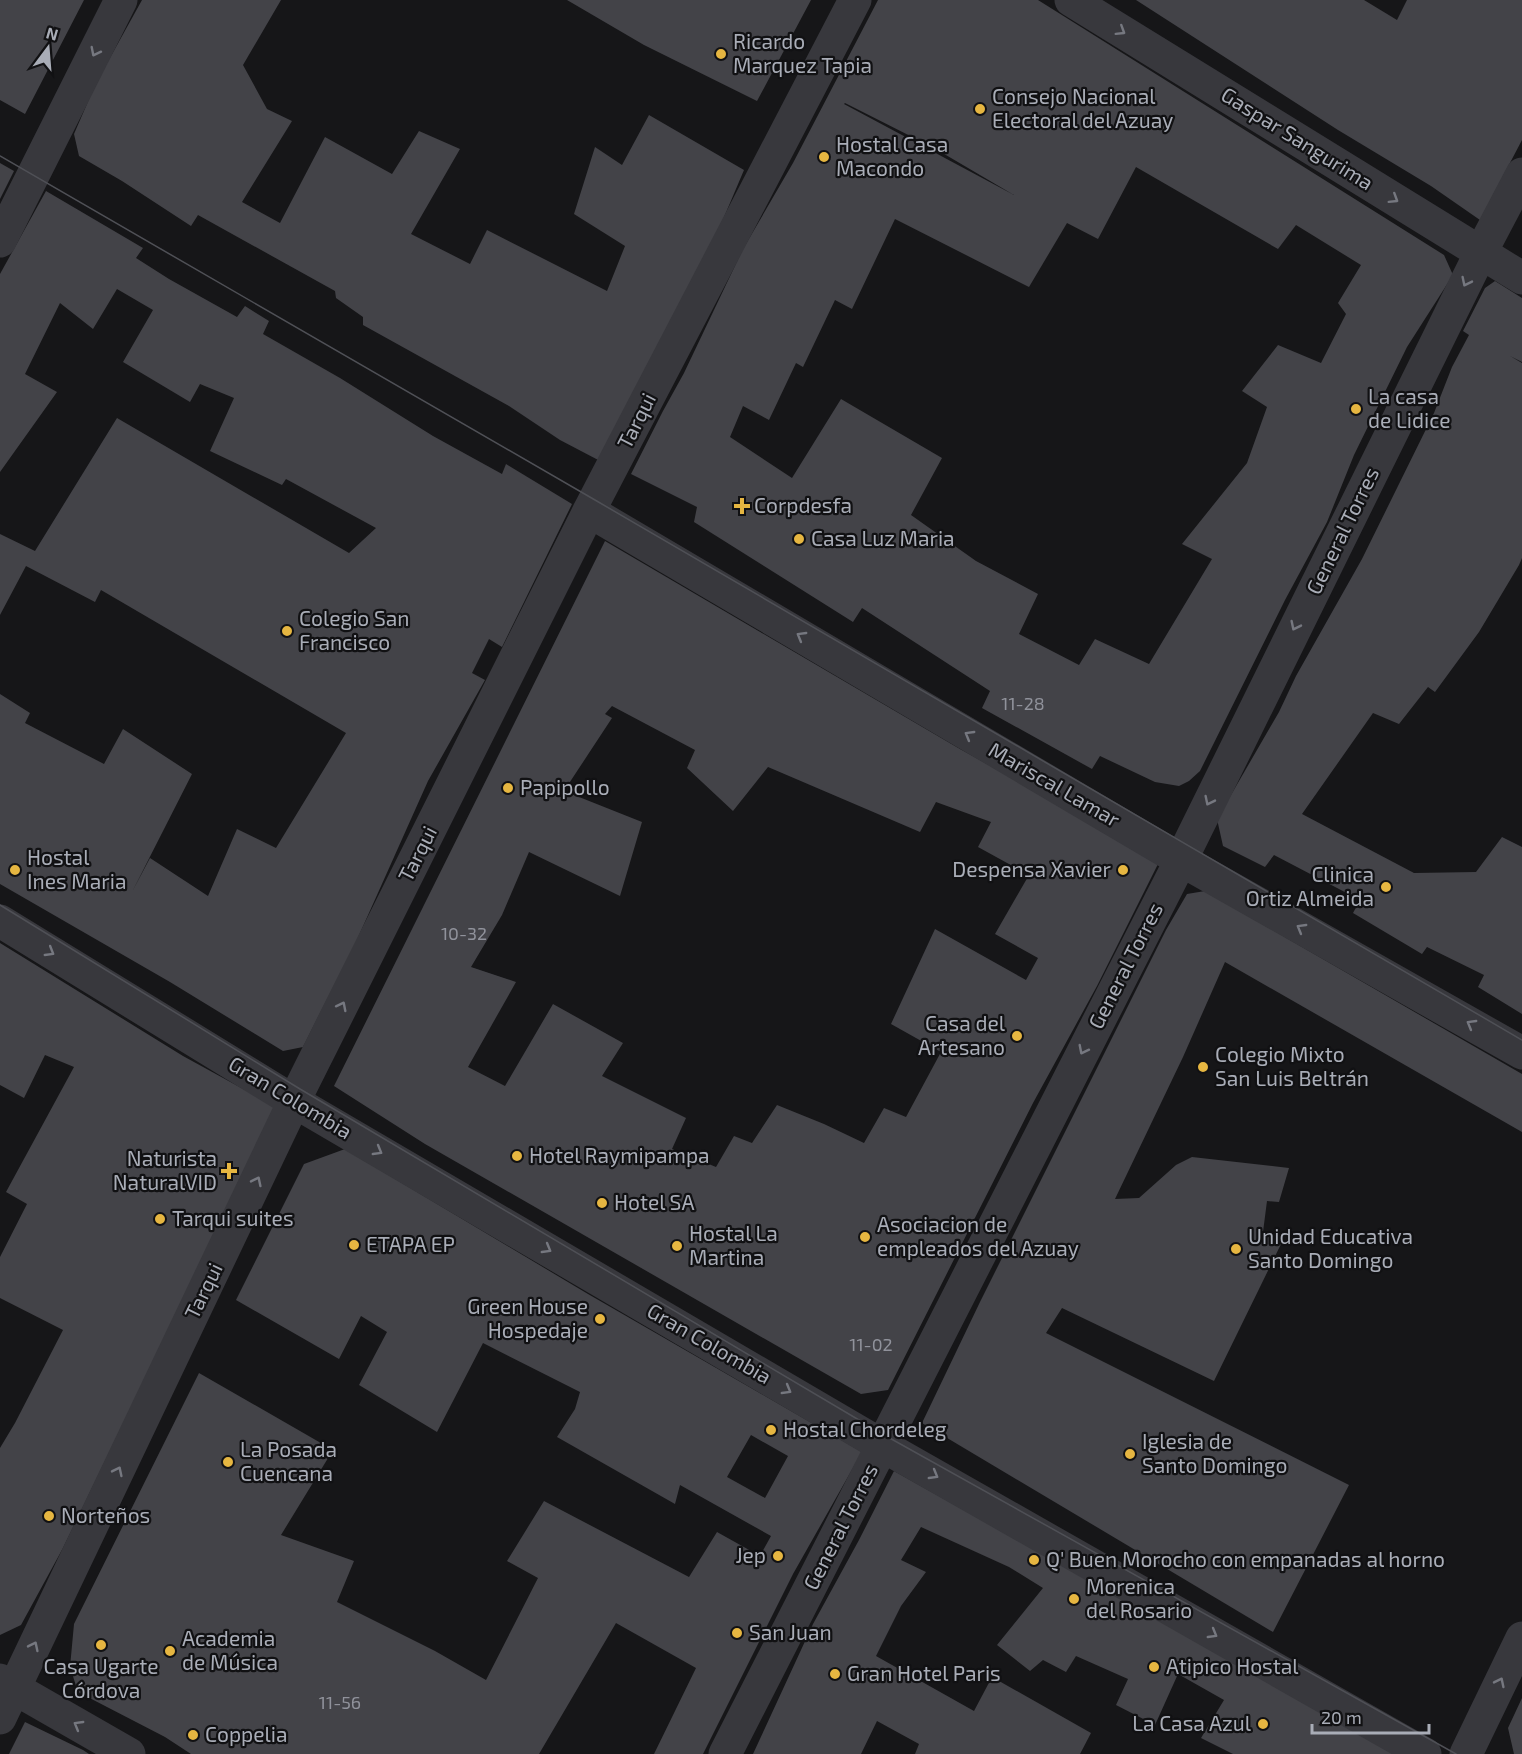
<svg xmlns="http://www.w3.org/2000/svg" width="1522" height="1754" font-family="'Exo 2',sans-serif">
<rect width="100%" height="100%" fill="#161618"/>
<path fill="#434348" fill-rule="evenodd" d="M0,0h84l-59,114 -25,-14z
M142,0h139l-38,65 24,44 25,12 -50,81 38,21 45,-86 67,37 27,-43 41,18 -49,85 59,30 17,-34 120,61 18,-45 -51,-32 21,-67 27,18 27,-50 95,55 -25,59 -117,233 -42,-22 -51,-34 -146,-81v-8l-27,-19 -1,-7 -137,-76 -7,11 -69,-45 -43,-25 -5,-22 22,-51z
M567,0h244l-54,101 -113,-56z
M878,0h160l406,255 9,20 -46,72 -53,108 -27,67 -42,78 -85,171 -11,10 -10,5 -24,-4 -55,-26 -8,13 -110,-61 8,-17 -128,-83 -9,14 -159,-100 3,-15 -66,-33 32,-63 21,-38 59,-124 50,-86zM845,103l89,45 80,47 -170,-91zM1136,167l142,82 18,-24 65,40 -23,38 8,11 -25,49 -43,-18 -36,46 25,16 -20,56 -65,81 30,15 -63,105 -54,-25 -16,26 -60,-31 19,-40 -62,-33 -65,-46 31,-57 -101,-59 -49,79 -62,-41 13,-31 26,14 27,-57 7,4 32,-67 17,9 43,-90 134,68 38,-64 31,16z
M1136,0h228l33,20 10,-20h115v140l-42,80 -49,-34 -93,-56z
M0,163l14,8 -14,28z
M46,191l97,57 -7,10 33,21 68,38 8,-11 24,15 -6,13 77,44 93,58 69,38 4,-10 66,40 -70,143 -13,-8 -17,34 13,7 -57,101 -72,161 -53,105 -20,4 -113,-69 -170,-98v-190l30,19 -5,10 79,41 19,-35 69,45 -60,118 18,-34 58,38 29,-67 39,19 70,-115 -245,-143 -6,12 -69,-36 -26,49v-81l35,17 82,-133 232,135 27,-25 -90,-49 -4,6 -72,-34 24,-53 -34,-14 -10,18 -67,-40 30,-52 -36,-21 -24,40 -33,-26 -35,71 32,18 -57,80v-198z
M1495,281l27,17v64l-12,-6 12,7v195l-3,7 -40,67 -44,60 -7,-5 -29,37 -26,-11 -71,101 112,59 62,-1 26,-35 20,10v167l-44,-27 6,-12 -57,-28 -5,7 -69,-41 7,-13 -86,-45 -9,12 -42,-21 -6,-27 62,-107 17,-36 66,-117 72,-146 18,-46 17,-32 -6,-4 22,-43z
M605,541l355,208 200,111 -63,126 -64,117 -145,287 -27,4 -436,-250 -91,-58zM612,706l83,44 -8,18 46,43 35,-44 152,65 16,-30 55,20 -13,25 51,28 -34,59 43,24 -12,22 -91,-51 -44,95 50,28 -35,65 -22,-9 -20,35 -40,-19 -47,-19 -25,38 -18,-7 -18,31 -44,-18 14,-31 -84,-42 21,-33 -70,-39 -48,82 -37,-19 48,-85 -45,-15 31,-52 27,-63 91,44 22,-74 -78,-31 48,-73 -7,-4z
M1205,891l317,183v58l-297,-170 -42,95 -68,142 24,-1 37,-33 16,-8 97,11 -10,34 -12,-1 -4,31 19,10 -68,139 -152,-73 -16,25 303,152 -76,147 -351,-209 58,-121 186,-372 21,-36z
M0,943l183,113 93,51 -213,441 -42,77 -21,10v-187l15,-25 48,-93 -63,-32v-41l27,-53 -21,-12 68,-125 -29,-12 -21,43 -24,-13z
M345,1149l243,145 274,158 -69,122 -90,180h-49l42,-86 -80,-45 -77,131h-348l-26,-17 -87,-45 -8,-25 4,-43 125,-251 134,77 -52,85 73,26 -17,41 98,49 51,29 52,-102 -31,-17 37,-60 145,76 28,-45 43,24 11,-20 -91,-51 -5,19 -118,-67 18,-28 5,-17 -97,-49 -46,89 -78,-47 28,-53 -26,-16 -22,43 -103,-59 68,-136zM751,1435l37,21 -23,42 -38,-21z
M894,1471l507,283h-168l-32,-16 23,-38 -46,-26 -23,51 -39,-20 12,-26 -52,-23 -10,16 -23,-12 -13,11 -33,-26 46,-57 -34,-21 -88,-40 -20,33 25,12 -25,34 -25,50 98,55 18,-34 99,56 -11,21h-165l4,-10 -42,-23 -16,33h-108l60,-130 46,-84z
M1522,1698v56h-8l-6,-26z
M25,1722l58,28 6,4h-80z"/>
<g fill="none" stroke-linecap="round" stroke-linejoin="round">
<path stroke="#38383d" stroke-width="33" d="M1071,0l451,278
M0,241l121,-241
M589,511l592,349 341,193
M0,921l295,181 588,344 542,308
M0,1680l129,74
M0,1718l300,-629 289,-578 266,-511
M725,1754l456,-894 300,-608 41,-78
M1466,1754l56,-116"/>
<path stroke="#4f5056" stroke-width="1.5" d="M0,156l595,344 927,540
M0,905l300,184 586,347 570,318"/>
</g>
<defs><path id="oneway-chevron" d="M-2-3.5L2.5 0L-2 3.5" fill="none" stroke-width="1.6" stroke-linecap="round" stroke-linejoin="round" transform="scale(1.5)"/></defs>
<g stroke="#767880">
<use href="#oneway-chevron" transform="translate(1121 31) rotate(32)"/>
<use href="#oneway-chevron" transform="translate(95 52) rotate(117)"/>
<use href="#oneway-chevron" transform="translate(1394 199) rotate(32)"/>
<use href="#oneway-chevron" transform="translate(1466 282) rotate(116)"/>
<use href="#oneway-chevron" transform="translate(1295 626) rotate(116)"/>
<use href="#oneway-chevron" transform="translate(801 636) rotate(-150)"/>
<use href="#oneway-chevron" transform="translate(969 735) rotate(-150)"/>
<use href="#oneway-chevron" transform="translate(1209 801) rotate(116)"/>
<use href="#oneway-chevron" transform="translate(1301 928) rotate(-150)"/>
<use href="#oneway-chevron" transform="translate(50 952) rotate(31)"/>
<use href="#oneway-chevron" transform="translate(342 1006) rotate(-63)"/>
<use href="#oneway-chevron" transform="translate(1471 1024) rotate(-150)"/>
<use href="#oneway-chevron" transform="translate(1083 1050) rotate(117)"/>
<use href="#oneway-chevron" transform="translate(378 1151) rotate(30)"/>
<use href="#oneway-chevron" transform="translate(257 1181) rotate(-64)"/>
<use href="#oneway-chevron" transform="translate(547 1249) rotate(30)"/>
<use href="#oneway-chevron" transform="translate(787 1390) rotate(30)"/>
<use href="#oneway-chevron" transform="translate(118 1471) rotate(-64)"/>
<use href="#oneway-chevron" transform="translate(934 1475) rotate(30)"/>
<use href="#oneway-chevron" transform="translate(1213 1634) rotate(30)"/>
<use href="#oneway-chevron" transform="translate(34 1646) rotate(-64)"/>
<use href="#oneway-chevron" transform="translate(1500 1682) rotate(-64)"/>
<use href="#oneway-chevron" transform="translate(78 1725) rotate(-150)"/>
</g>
<g fill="#e6b641" stroke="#111113" stroke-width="2">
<circle cx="721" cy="54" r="6"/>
<circle cx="980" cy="109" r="6"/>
<circle cx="824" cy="157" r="6"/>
<circle cx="1356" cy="409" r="6"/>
<path d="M739 497h6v6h6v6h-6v6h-6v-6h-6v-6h6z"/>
<circle cx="799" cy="539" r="6"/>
<circle cx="287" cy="631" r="6"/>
<circle cx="508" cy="788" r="6"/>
<circle cx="15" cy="870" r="6"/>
<circle cx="1123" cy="870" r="6"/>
<circle cx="1386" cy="887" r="6"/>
<circle cx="1017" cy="1036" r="6"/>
<circle cx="1203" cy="1067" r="6"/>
<circle cx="517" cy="1156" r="6"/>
<path d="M226 1162h6v6h6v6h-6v6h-6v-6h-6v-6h6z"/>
<circle cx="602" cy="1203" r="6"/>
<circle cx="160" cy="1219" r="6"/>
<circle cx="865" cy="1237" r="6"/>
<circle cx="354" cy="1245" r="6"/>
<circle cx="677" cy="1246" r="6"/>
<circle cx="1236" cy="1249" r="6"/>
<circle cx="600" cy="1319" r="6"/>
<circle cx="771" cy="1430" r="6"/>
<circle cx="1130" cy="1454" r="6"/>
<circle cx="228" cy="1462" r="6"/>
<circle cx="49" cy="1516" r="6"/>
<circle cx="778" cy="1556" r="6"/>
<circle cx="1034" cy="1560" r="6"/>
<circle cx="1074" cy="1599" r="6"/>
<circle cx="737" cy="1633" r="6"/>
<circle cx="101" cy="1645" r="6"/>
<circle cx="170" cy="1651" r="6"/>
<circle cx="1154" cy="1667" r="6"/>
<circle cx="835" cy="1674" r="6"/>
<circle cx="1263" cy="1724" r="6"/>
<circle cx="193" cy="1735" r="6"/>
</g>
<g text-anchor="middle" stroke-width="4.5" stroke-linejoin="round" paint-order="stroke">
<g font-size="18" fill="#90929b">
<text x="1023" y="710">11-28</text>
<text x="464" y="940">10-32</text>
<text x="871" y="1351">11-02</text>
<text x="340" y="1709">11-56</text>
</g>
<g font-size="21" fill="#a9adb7" stroke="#111113" text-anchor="start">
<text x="733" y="49">Ricardo<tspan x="733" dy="24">Marquez Tapia</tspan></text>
<text x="992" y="104">Consejo Nacional<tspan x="992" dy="24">Electoral del Azuay</tspan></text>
<text x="836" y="152">Hostal Casa<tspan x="836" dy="24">Macondo</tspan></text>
<text x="1368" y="404">La casa<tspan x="1368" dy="24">de Lidice</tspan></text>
<text x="754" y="513">Corpdesfa</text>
<text x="811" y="546">Casa Luz Maria</text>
<text x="299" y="626">Colegio San<tspan x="299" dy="24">Francisco</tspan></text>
<text x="520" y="795">Papipollo</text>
<text x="27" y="865">Hostal<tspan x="27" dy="24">Ines Maria</tspan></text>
<text x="1111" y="877" text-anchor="end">Despensa Xavier</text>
<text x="1374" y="882" text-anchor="end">Clinica<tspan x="1374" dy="24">Ortiz Almeida</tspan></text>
<text x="1005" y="1031" text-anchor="end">Casa del<tspan x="1005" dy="24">Artesano</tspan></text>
<text x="1215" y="1062">Colegio Mixto<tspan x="1215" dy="24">San Luis Beltrán</tspan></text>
<text x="529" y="1163">Hotel Raymipampa</text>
<text x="217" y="1166" text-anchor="end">Naturista<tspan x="217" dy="24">NaturalVID</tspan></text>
<text x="614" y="1210">Hotel SA</text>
<text x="172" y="1226">Tarqui suites</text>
<text x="877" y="1232">Asociacion de<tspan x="877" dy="24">empleados del Azuay</tspan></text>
<text x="689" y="1241">Hostal La<tspan x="689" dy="24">Martina</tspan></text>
<text x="1248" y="1244">Unidad Educativa<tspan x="1248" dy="24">Santo Domingo</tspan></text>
<text x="366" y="1252">ETAPA EP</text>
<text x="588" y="1314" text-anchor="end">Green House<tspan x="588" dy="24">Hospedaje</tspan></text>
<text x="783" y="1437">Hostal Chordeleg</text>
<text x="1142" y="1449">Iglesia de<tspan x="1142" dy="24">Santo Domingo</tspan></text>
<text x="240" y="1457">La Posada<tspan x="240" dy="24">Cuencana</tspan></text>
<text x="61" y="1523">Norteños</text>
<text x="766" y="1563" text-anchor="end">Jep</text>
<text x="1046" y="1567">Q' Buen Morocho con empanadas al horno</text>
<text x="1086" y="1594">Morenica<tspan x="1086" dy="24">del Rosario</tspan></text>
<text x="749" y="1640">San Juan</text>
<text x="182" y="1646">Academia<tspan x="182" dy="24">de Música</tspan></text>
<text x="101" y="1674" text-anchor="middle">Casa Ugarte<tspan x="101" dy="24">Córdova</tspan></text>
<text x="1166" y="1674">Atipico Hostal</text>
<text x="847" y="1681">Gran Hotel Paris</text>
<text x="1251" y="1731" text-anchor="end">La Casa Azul</text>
<text x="205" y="1742">Coppelia</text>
</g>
<g font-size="21" fill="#a9adb7" stroke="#111113">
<text transform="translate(1297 139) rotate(32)" y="7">Gaspar Sangurima</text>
<text transform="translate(637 421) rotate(-63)" y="7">Tarqui</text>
<text transform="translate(1343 531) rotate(-64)" y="7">General Torres</text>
<text transform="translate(1054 785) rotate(30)" y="7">Mariscal Lamar</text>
<text transform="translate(418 854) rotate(-63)" y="7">Tarqui</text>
<text transform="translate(1126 966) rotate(-63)" y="7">General Torres</text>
<text transform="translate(290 1098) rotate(31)" y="7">Gran Colombia</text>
<text transform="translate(204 1291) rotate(-64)" y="7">Tarqui</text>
<text transform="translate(709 1344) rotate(30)" y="7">Gran Colombia</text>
<text transform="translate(841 1527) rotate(-63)" y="7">General Torres</text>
</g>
</g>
<g transform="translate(48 48) rotate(16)" stroke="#111113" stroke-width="4.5" paint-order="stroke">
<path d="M0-4.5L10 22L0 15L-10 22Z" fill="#a9adb7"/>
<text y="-9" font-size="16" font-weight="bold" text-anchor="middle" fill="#a9adb7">N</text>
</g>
<path d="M1312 1724v9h117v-9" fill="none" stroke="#a9adb7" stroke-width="3"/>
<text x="1321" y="1724" font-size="18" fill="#a9adb7" stroke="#111113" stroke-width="4.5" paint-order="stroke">20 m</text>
</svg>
